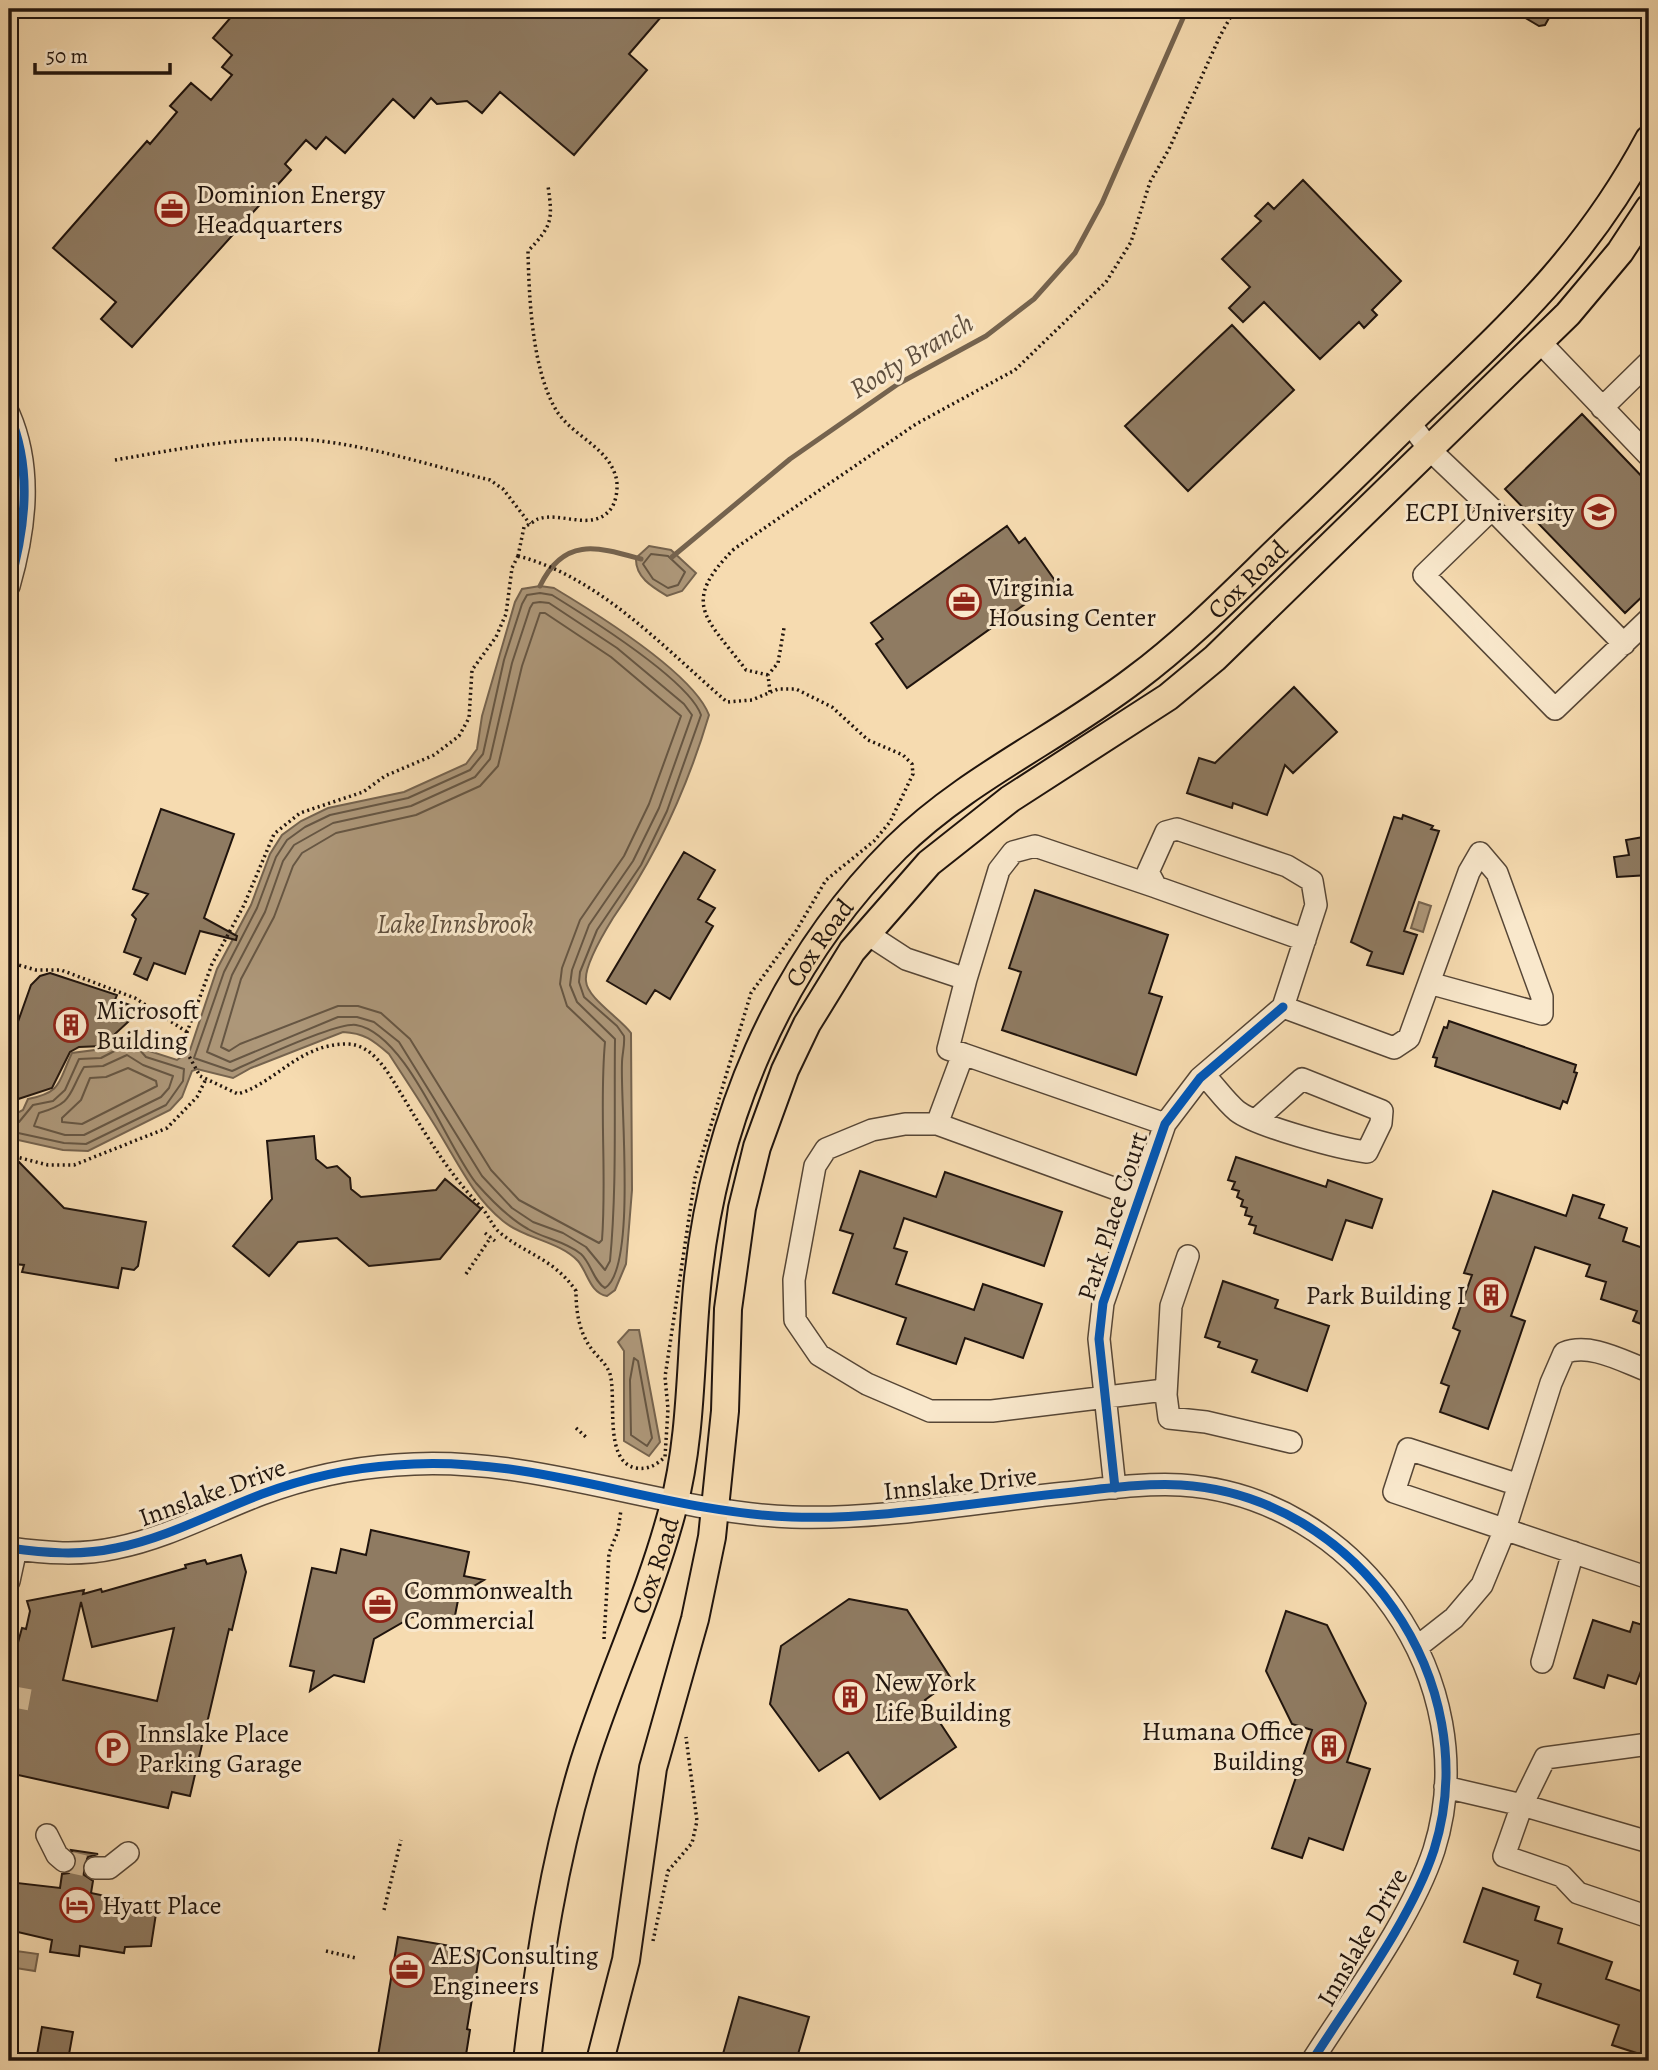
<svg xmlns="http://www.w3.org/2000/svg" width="1658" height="2070" font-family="Alegreya,serif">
<rect width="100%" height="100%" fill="#f6dbb0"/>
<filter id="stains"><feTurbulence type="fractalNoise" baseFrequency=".00286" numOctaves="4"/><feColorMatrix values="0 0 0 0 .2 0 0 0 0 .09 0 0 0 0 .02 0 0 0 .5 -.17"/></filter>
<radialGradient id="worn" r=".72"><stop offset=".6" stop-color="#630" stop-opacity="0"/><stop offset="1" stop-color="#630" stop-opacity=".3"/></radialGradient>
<path fill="#ad9779" stroke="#75634e" stroke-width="2" d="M649,546l22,4 25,23 -14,18 -15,5c-15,-9 -32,-19 -31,-38z
M540,586l14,2c40,24 139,85 155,127 -22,74 -52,140 -96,203 -8,13 -29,48 -27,63 1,17 34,37 45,52l1,157 -6,74 -11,26 -8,6c-17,-3 -19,-23 -29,-35 -19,-20 -53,-22 -75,-40 -28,-23 -42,-52 -60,-82 -17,-29 -36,-57 -54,-85 -16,-14 -25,-21 -46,-22l-92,36 -18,10 -36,-9 -5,2 -10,26 -12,13 -82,41 -25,-1 -54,-12v-21l14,-7 5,-11c35,-7 30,-17 44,-46l38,-5 10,-10 23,4 6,9 28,9 13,-10 27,-81 34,-64 19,-51 12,-19 19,-14 27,-13 76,-16 62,-28 11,-15 5,-33 33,-114 7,-13z
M1419,902l12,4 -8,26 -12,-4z
M629,1330h10l21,112 -11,14 -25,-15v-90l-6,-9z
M9,1950l29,4 -3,17 -26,-4z"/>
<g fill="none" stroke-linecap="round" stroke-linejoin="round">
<path stroke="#665643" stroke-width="2" d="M651,554l17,2 17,16 -7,13 -10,3 -15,-9 -10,-15z
M540,593l12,2c34,21 137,85 149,120l-34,96 -26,54 -44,65 -17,42 -1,10 5,15 33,29 7,10c1,10 -2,18 -2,27 -2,39 15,205 -17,225 -11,-6 -14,-25 -24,-34 -16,-13 -36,-15 -53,-25 -20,-11 -37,-29 -52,-46 -30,-38 -70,-150 -120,-158 -20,-3 -102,36 -124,46l-38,-13 30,-86 33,-64 19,-51 11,-17 18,-13 25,-12 78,-17 62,-28 13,-16 21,-94 18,-56 5,-9z
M540,602l9,1 68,45 67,56 8,11 -33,93 -26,53 -44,64 -17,45 -2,15 7,17 38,37c-1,74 2,148 -5,222l-5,9 -19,-23 -23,-14 -30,-11 -21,-14 -30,-32 -83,-134 -25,-20 -17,-5h-19l-108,45 -23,-10 25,-77 33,-63 18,-51 11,-16 39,-22 78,-17 64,-29 15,-18 22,-96 18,-55 3,-5z
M540,613h5l66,44 70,59 -32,88 -25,52 -44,64 -18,48 -2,16 7,22 38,36c-6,66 2,132 -3,198l-3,3 -80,-43 -28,-30 -81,-131 -29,-26 -23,-7h-20l-98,38 -11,7 -8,-4 20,-68 33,-62 19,-51 9,-13 34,-20 80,-18 64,-29 18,-20 24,-100z
M127,1055l16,10 30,11 -4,12 -8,9 -77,38h-19l-31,-9 5,-13c35,-10 29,-19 45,-46l19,-1z
M128,1068l28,13 1,5 -75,38 -20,-2v-4l19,-18 9,-22 16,-1z
M9,1123l10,-1 14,-17 20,-4 12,-11 14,-31 22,-1 23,-12 14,2 8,9 38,12 -1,12 -17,24 -80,39 -22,-1 -55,-12
M634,1358l4,3 14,77 -5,8 -16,-11 -1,-55z"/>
<path stroke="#75634e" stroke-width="5" d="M672,557l118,-98 108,-75 88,-48 48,-37 41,-46 27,-50 85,-194
M540,586c24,-50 58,-39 101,-27"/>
</g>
<path fill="#8f7b62" stroke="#20140d" stroke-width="2" fill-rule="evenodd" d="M238,9h430l-39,45 18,16 -73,85 -74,-63 -18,21 -15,-12 -30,3 -6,-6 -17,20 -21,-19 -48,54 -19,-16 -10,12 -10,-9 -21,24 6,6 -159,177 -31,-28 15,-17 -63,-54 94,-107 3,3 27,-32 -7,-6 21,-23 20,17 21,-25 -10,-8 10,-12 -19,-17z
M1510,9h44l-9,16 -6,1z
M1303,180l98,101 -29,29 5,5 -13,13 -5,-6 -39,37 -56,-57 -21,20 -14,-14 21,-21 -28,-28 39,-38 -6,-5 13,-13 6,6z
M1232,325l62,65 -106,101 -63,-65z
M1582,414l67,70v106l-24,23 -120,-124z
M1007,526l12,17 6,-5 31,44 -149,106 -31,-44 7,-5 -12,-16z
M1294,687l43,45 -44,41 -8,-8 -18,50 -34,-12 -1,5 -45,-15 12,-35 16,5z
M161,809l73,25 -30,84 33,18 -1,4 -36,-9 -15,43 -31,-11 -7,17 -13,-6 7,-16 -17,-6 12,-33 -4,-4 16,-21 -15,-5z
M1403,815l30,11 -2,3 8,2 -35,100 13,4 -14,39 -36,-9 5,-13 -21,-10 43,-125 8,2z
M1649,836v39l-32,2 -3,-20 15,-2 -3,-15z
M684,852l31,18 -17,29 17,9 -9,14 7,4 -43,73 -15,-9 -9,14 -39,-23z
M1035,890l133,45 -19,58 13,4 -26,78 -134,-45 19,-58 -12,-4z
M50,973l67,22 -2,5 27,9 -40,37 -23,1 -9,5 -18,36 -43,14v-55l22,-62 9,-9z
M1449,1021l127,44 -2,7 3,1 -10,30 -4,-2 -3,8 -125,-43 2,-8 -4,-1 11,-30 3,1z
M314,1136l2,23 11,9 10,-2 13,12 1,11 10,8 75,-7 9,-11 36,30 -41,50 -71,7 -32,-28 -39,4 -29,34 -36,-30 39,-47 -5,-58z
M1236,1157l90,30 2,-7 54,19 -10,29 -26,-8 -14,40 -78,-27 2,-7 -7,-2 3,-7 -7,-2 2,-7 -6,-2 2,-6 -6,-3 2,-6 -7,-2 3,-7 -7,-2z
M18,1161l46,47 82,14 -8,44 -4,4 -12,-2 -4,20 -96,-16 2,-7 -10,-1 -5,-5v-90z
M860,1171l76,26 9,-25 117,40 -18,54 -140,-48 -10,30 13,4 -11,32 78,26 9,-26 59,20 -19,54 -58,-20 -9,26 -59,-20 9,-26 -73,-25 20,-59 -13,-4z
M1493,1191l73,25 7,-21 31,10 -5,13 28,10 -4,13 26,9v77l-16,-6 4,-10 -36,-12 5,-17 -20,-6 4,-11 -55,-18 -24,69 14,5 -37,108 -48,-17 9,-26 -8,-3 19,-52 -7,-3 19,-53 -8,-2z
M1223,1281l55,19 -3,8 54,18 -22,65 -55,-19 5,-12 -39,-13 2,-5 -15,-5z
M371,1530l98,22 -5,24 20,4 -25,15 -6,31 -41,-9 -38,22 -10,43 -30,-7 -24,16 4,-20 -24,-5 22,-98 24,5 5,-24 25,6z
M241,1555l5,17 -14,58 -3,-1 -39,167 -18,-4 -4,16 -159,-35v-98l13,-47 4,1 4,-18 -3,-10 57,-11 -1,4 18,-5 1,3 84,-24 -1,-3 20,-5 2,4zM81,1602l11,45 82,-19 -17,73 -94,-21z
M849,1599l58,11 45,70 -27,20 31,47 -76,52 -32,-47 -29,19 -49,-67 11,-58z
M1286,1611l41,14 39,78 -19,59 23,7 -27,81 -34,-12 -7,20 -30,-10 40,-118 -20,-6 -26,-53z
M1593,1620l37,12 3,-10 16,5v47l-8,-3 -5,13 -28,-9 -4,13 -30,-10z
M71,1850l27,4 -10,3 -6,10 2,8 9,6 -2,12 66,14 -6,39 -26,1 -1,6 -44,-7 -1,10 -29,-4 2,-12 -43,-10v-48l51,6 2,-14 7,-1 8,-9z
M1483,1888l56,19 -4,13 27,9 -4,14 54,19 -6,17 43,15v63l-37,-12 7,-20 -82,-28 4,-13 -27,-10 4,-13 -54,-19z
M398,1937l82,14 -13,78 3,1 -5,31h-56l-31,-5z
M739,1997l70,20 -13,44h-75z
M42,2027l31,5 -5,28 -25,1 1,-5 -7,-1z"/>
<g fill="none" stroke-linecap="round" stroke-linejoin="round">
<path stroke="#d6bd98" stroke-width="21" stroke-dasharray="21 10" stroke-linecap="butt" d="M9,1696l27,5
M64,1861l31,7"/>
<g stroke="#564636" stroke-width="24">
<path id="minor" d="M1540,342l109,114
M1602,408l47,-46
M9,414c24,55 16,116 0,172
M1409,422l21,28 62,59
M1624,644l-132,-135 -68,66 131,134 94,-90
M866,933l40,26 60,20 33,-109 14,-18 22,-6 121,41
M1283,1007l111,41 15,-10 60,-166 11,-19 17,20 45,124v17l-113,-31
M1283,1007l33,-102 -4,-24 -25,-15 -110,-37 -11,3 -18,40 8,15 149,53
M963,1054l-15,-5 18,-70
M1204,1075c11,11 21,26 33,36 19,15 104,38 130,41l14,-29 1,-12 -80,-32 -45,40
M937,1124l26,-70 202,70
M1138,1197l-201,-73h-32l-33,6 -46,19 -11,17 -21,114 1,40 24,35 48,29 63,27h62l164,-20 10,4 3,23 37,4 85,20
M1166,1395l5,-89 17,-50
M1519,1485l-111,-36 -14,43 252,85 3,-2
M1115,1488l-16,-149 4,-36 62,-179 35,-46 83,-71
M9,1548c36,5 71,8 107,0 51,-10 98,-36 146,-54 43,-16 89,-26 134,-29 135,-12 262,47 396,52 90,3 183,-15 273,-24 38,-4 77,-10 116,-8 176,11 306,196 253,365 -23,70 -82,148 -122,211
M9,1581l7,-32
M1417,1647l37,-29 28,-33 23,-56 46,-146 13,-30c26,-11 60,9 85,18
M1542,1662l31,-110
M1649,1744l-104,14 -23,47 -18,51 58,20 16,17 71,24
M1445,1787l77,18 127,37
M47,1835l10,20 7,6
M95,1868h14l19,-15"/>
</g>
<g stroke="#20140d" stroke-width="30">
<g id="major">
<path id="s1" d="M527,2061c12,-101 27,-201 57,-299 27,-86 66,-166 89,-254 19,-71 17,-148 24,-221 16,-164 81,-321 199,-439 71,-70 161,-109 239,-169 63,-47 115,-104 173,-158 39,-37 78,-76 117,-114 92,-88 163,-154 224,-268"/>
<path d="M600,2061l26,-101 27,-192 42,-149 17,-82 13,-126 3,-102 14,-101 15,-61 28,-77 22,-46 45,-73 77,-88 81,-64 158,-102 47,-39 353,-344 52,-62 29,-44"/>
</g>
</g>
<path stroke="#20140d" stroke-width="3.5" stroke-dasharray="2 3.5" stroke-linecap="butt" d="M115,460c65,-11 131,-25 197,-20 60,6 120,26 178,40l13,9 27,35
M518,556c82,21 147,93 209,146l25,-2 26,-11h18l36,18 36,33 35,15 9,9 1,10 -23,48 -16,19 -48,39 -30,51 -45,62 -56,185 -30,199 3,32 -3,48c-9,8 -17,13 -29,11 -33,-6 -19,-70 -26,-94 -3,-9 -10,-15 -16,-22 -15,-18 -18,-40 -18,-61 -23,-34 -53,-37 -79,-61 -6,-7 -9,-15 -15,-22 -35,-36 -59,-78 -85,-121 -11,-18 -26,-43 -50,-43 -48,0 -70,38 -109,50l-38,-18 -15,-27 1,-14 26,-71 32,-59 30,-71 26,-21 63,-21 22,-16 49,-21 25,-19 10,-18 3,-48 24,-33 10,-23 6,-46z
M518,556l6,-29c5,-2 10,-6 14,-8 23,-8 53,13 72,-9 7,-8 9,-26 5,-36 -10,-28 -40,-37 -57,-61 -26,-40 -29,-115 -30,-162 24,-25 25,-31 20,-65
M768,675l-22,-5c-39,-52 -67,-66 -12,-121l182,-125 99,-54 91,-88 25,-40 19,-60 19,-33 51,-113 15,-27
M770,692l-2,-17 10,-12 6,-35
M9,967l6,-3 21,6h25l74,28 52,34
M9,1155l39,10h26l93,-37 30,-31 9,-18
M485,1233l10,8
M466,1274l25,-37
M576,1428l11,10
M604,1639l5,-86 9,-22 3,-21
M384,1910l17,-70
M653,1941l15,-70 24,-28 5,-22 -11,-84
M326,1951l30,7"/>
<use href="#minor" stroke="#f9e8cc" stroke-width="21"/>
<use href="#major" stroke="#f6dbb0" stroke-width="26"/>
<g stroke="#f9e8cc" stroke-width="13">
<path id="cycleway" d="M9,414c24,55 16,116 0,172
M1115,1488l-16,-149 4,-36 62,-179 35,-46 83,-71
M9,1548c36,5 71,8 107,0 51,-10 98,-36 146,-54 43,-16 89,-26 134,-29 135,-12 262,47 396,52 90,3 183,-15 273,-24 38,-4 77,-10 116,-8 176,11 306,196 253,365 -23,70 -82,148 -122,211"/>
</g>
<use href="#cycleway" stroke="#0057b8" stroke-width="9"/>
</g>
<defs>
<g id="office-ring" transform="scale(1.75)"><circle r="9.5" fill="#f9e8cc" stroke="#8f2418" stroke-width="1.5"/><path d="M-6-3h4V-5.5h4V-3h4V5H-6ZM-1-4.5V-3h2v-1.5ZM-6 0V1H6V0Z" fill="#8f2418"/></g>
<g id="university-ring" transform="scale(1.75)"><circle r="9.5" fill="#f9e8cc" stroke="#8f2418" stroke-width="1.5"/><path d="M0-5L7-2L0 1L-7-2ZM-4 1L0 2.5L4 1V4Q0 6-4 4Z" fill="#8f2418"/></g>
<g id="building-ring" transform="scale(1.75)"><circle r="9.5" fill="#f9e8cc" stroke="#8f2418" stroke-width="1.5"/><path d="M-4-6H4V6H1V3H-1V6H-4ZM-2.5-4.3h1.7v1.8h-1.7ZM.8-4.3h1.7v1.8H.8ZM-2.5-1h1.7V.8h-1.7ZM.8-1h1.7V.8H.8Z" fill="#8f2418"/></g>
<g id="parking-ring" transform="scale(1.75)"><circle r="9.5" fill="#f9e8cc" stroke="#8f2418" stroke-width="1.5"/><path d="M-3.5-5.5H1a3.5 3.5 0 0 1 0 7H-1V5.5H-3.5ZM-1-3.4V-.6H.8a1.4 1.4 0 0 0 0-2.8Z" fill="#8f2418"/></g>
<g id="hotel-ring" transform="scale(1.75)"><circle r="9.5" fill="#f9e8cc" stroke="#8f2418" stroke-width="1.5"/><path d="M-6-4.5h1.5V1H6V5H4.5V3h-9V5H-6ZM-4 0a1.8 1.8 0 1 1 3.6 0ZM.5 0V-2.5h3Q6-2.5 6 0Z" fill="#8f2418"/></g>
</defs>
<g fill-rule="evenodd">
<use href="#office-ring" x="172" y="209"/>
<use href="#university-ring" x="1599" y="512"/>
<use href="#office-ring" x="964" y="602"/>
<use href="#building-ring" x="71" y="1025"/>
<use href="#building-ring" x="1491" y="1295"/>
<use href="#office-ring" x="380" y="1605"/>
<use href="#building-ring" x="850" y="1697"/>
<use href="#building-ring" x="1329" y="1746"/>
<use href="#parking-ring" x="113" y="1748"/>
<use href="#hotel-ring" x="77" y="1905"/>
<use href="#office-ring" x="407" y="1970"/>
</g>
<g text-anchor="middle" stroke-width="6" stroke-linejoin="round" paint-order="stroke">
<g font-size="26" fill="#20140d" stroke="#f9e8cc" text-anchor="start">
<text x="196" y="203">Dominion Energy<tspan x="196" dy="30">Headquarters</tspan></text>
<text x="1574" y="521" text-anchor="end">ECPI University</text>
<text x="988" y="596">Virginia<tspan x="988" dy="30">Housing Center</tspan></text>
<text x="96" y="1019">Microsoft<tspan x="96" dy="30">Building</tspan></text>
<text x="1466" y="1304" text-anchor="end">Park Building I</text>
<text x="404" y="1599">Commonwealth<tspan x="404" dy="30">Commercial</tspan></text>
<text x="874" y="1691">New York<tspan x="874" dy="30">Life Building</tspan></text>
<text x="1304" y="1740" text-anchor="end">Humana Office<tspan x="1304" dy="30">Building</tspan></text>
<text x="138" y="1742">Innslake Place<tspan x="138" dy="30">Parking Garage</tspan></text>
<text x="102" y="1914">Hyatt Place</text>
<text x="432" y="1964">AES Consulting<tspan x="432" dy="30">Engineers</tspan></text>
</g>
<g font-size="26" fill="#20140d" stroke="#f9e8cc">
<text dy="9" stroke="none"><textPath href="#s1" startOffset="1732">Cox Road</textPath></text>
<text dy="9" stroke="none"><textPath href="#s1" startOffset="1166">Cox Road</textPath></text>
<text transform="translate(1112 1216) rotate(-72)" y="9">Park Place Court</text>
<text transform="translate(960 1483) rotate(-6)" y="9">Innslake Drive</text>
<text transform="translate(212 1492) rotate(-20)" y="9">Innslake Drive</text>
<text dy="9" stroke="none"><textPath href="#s1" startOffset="514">Cox Road</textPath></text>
<text transform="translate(1362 1937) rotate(-60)" y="9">Innslake Drive</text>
</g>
<g font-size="28" font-style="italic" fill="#5f4f3e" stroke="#f9e8cc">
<text transform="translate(911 355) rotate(-31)" y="10">Rooty Branch</text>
<text x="455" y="933">Lake Innsbrook</text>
</g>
</g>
<rect width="1658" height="2070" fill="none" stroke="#f6dbb0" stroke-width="35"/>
<rect x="10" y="10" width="1637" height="2049" fill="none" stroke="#20140d" stroke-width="3.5"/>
<rect x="18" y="18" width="1623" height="2035" fill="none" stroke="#20140d" stroke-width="2"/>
<path d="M35 63v10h135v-10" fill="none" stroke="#20140d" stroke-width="3.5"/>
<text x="46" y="63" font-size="21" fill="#20140d" stroke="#f9e8cc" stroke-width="5" paint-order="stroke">50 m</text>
<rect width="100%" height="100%" filter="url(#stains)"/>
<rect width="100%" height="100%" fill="url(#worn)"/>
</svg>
